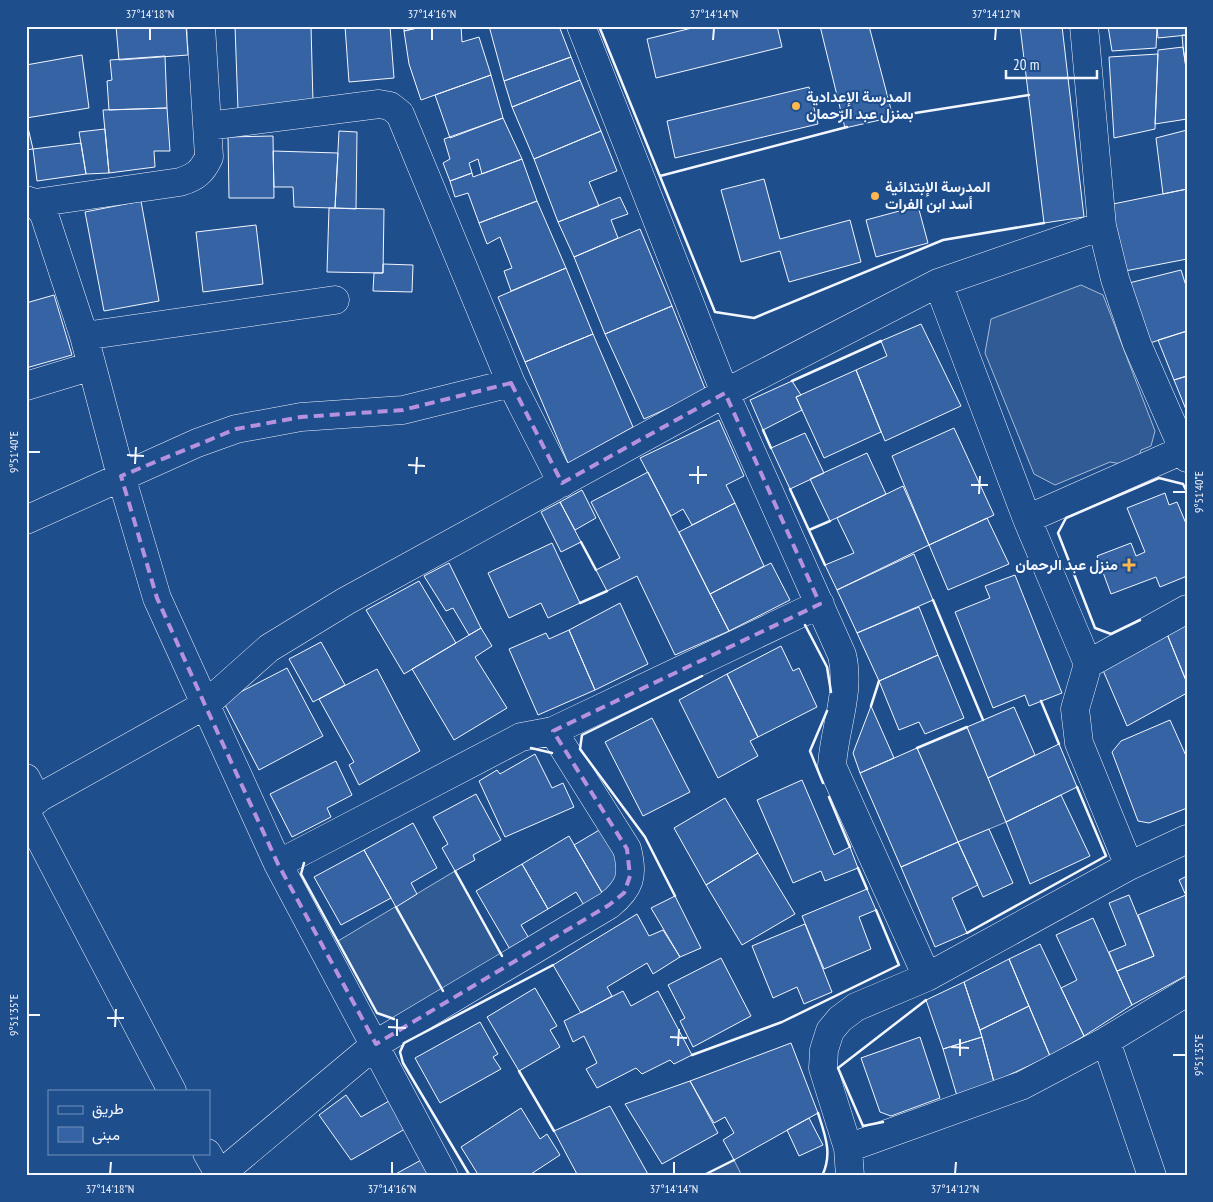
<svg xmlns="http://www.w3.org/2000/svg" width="1213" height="1202" font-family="'PT Sans Narrow',Vazirmatn,sans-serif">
<rect width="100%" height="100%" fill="#1f4e8c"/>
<path fill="#305b95" stroke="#a8bbd7" d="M1081,285l22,10 52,136 -4,15 -10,4 -2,7 -17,7 -12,-2 -55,23 -21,-11 -49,-121 6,-34z
M967,727l39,95 -48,20 -41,-94z
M455,871l47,85 -107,63 -18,-6 -39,-72z
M734,1160l8,16h-40z"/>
<path fill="#3563a3" stroke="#f2f6ff" d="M116,26h70l2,29 -69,5z
M235,26h76l2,77 -75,7z
M345,26h45l4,52 -45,4z
M404,26h22l-22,5z
M426,26h35l1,16 17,-5 12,38 -70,25 -12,-36 -5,-33z
M489,26h70l12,31 -67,24z
M700,26h77l5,21 -126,31 -9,-39z
M820,26h49l24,91 -48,11z
M1020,26h42l22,191 -40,6z
M1108,26h49l-1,22 -44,3z
M1157,26h30v9l-29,3z
M1182,35h5v40l-4,-28z
M1183,47l4,28v44l-32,5 3,-74z
M1158,54l-3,75 -41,9 -5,-81z
M82,55l7,53 -63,10v-53z
M165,56l2,52 -58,2 -2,-29 5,-1 -2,-20z
M571,57l9,23 -68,27 -8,-26z
M491,75l12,43 -53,20 -15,-43z
M580,80l21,51 -67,28 -22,-52z
M809,87l9,37 -143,34 -8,-37z
M167,108l3,43h-16l1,16 -46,6 -6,-63z
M503,118l19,41 -40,15 -4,-15 -9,4 3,10 -22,8 -7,-18 7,-4 -6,-20z
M26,119l7,30 -7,1z
M105,129l4,44 -23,1 -7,-42z
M1187,130v59l-24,5 -7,-56z
M339,131l18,1 -1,77 -21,-1z
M601,131l16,40 -28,11 10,24 -41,16 -24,-63z
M273,136l1,62h-45l-1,-61z
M81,143l5,31 -49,7 -4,-32z
M273,151l65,2 -3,55 -41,-1 -1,-20h-19z
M522,159l15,42 -58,22 -11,-30 -13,4 -5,-16 22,-8 1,4z
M764,179l16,60 70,-19 11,42 -72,20 -9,-31 -39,11 -20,-72z
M1187,189v70l-62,12 -8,-31 -4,-36z
M620,197l8,17 -17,6 7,18 -44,19 -16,-35z
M141,201l18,100 -55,10 -19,-99z
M537,201l29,67 -55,23 -7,-20 8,-3 -12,-31 -13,7 -8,-21z
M918,206l10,37 -52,14 -10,-37z
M329,208l55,1 -1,64 -56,-1z
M256,225l7,59 -60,8 -7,-60z
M640,229l32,77 -67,28 -31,-77z
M383,264l30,1 -1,27 -39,-1 1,-18h9z
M566,268l27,66 -68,28 -27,-65z
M1181,270l6,19v42l-37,12 -21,-60z
M54,295l18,60 -46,13v-65z
M672,306l34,85 -62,28 -39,-85z
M921,324l40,82 -76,35 -29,-71 31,-14 -6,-15z
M1187,331v45l-13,4 -16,-40z
M593,334l40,93 -65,36 -43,-101z
M856,370l25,62 -57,26 -28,-61z
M1187,376v36l-13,-32z
M792,381l9,14 -5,2 6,13 -39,20 -13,-30z
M719,420l25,56 -18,9 9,18 -43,22 -9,-16 -12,7 -31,-58z
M954,428l40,87 -65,30 -37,-89z
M805,433l19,40 -34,16 -19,-41z
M867,453l19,41 -56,27 -20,-42z
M648,472l81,159 -54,24 -38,-79 -30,15 -11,-21 24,-12 -29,-56z
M903,486l26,59 -92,45 -12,-25 29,-12 -17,-35z
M582,490l14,28 -21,12 -15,-28z
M1165,493l4,12 8,-3 10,24v50l-27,11 -4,-10 -45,17 -14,-38 34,-13 5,13 9,-4 -18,-44z
M560,502l21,40 -20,10 -20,-40z
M735,503l29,63 -54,28 -31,-62z
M987,518l22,46 -61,26 -19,-45z
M552,543l28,60 -32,15 -7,-15 -32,15 -21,-45z
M914,554l19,46 -76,33 -20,-43z
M449,563l32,65 -12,7 -16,-27 -7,3 -22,-35z
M771,563l19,37 -61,31 -19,-37z
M1015,575l47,118 -33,13 -4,-11 -32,13 -38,-96 35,-14 -5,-12z
M419,581l37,62 -52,31 -38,-64z
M620,603l28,61 -53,26 -26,-60z
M919,607l19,48 -59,26 -22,-48z
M1187,624v59l-20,-49z
M481,628l11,18 -17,11 32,51 -53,32 -42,-71z
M569,630l26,60 -57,25 -29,-66 37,-16 3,6z
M1167,634l20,49v10l-60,33 -25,-58z
M321,642l24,43 -32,17 -24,-43z
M781,646l12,25 6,-3 18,39 -59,30 -31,-63z
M938,655l26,63 -39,16 -6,-12 -20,8 -20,-49z
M287,668l36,68 -64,34 -36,-69z
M377,669l43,82 -61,34 -10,-20 5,-3 -35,-63z
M727,674l31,63 -8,4 8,15 -40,22 -39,-78z
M871,706l23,52 -34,15 -7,-20z
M1014,707l21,48 -47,23 -21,-51z
M652,718l38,74 -47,24 -38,-74z
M1170,720l17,38v50l-38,15 -11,-2 -26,-69 9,-11z
M1059,744l18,43 -71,35 -18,-44z
M917,748l41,94 -57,25 -41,-94z
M535,754l17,34 11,-5 11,24 -69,30 -26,-56 18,-11 3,4z
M336,761l16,34 -25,13 4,9 -39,20 -22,-43z
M802,780l32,75 16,-8 8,21 -33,13 -4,-10 -28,12 -36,-83z
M476,794l25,46 -28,15 2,5 -20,11 -13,-23 6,-4 -15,-27z
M1061,795l29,61 -60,28 -24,-62z
M725,798l33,55 -52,32 -32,-57z
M413,823l24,45 -26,15 6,11 -21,13 -32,-57z
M601,829l25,42 -22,25 -30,-51z
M989,829l24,54 -30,14 -25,-55z
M569,836l35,60 -19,11 -9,-15 -28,17 -26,-45z
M958,842l20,43 -26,13 15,35 -32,14 -34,-80z
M364,850l27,48 -50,27 -27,-48z
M758,853l37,61 -53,31 -36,-60z
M522,864l26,45 -27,16 9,15 -19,11 -35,-60z
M1187,876v22l-8,-18z
M867,889l9,21 -17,7 12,32 -47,20 -22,-53z
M1129,895l25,61 -37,15 -8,-19 17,-7 -17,-42z
M1186,895l1,80 -55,30 -15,-34 37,-15 -16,-41z
M675,896l26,52 -21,9 -29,-49z
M637,914l12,22 14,-6 17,27 -27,17 -6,-11 -40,24 5,9 -31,17 -28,-48z
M1093,918l39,87 -48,31 -23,-48 16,-8 -21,-45z
M805,924l27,68 -28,12 -7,-17 -24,11 -21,-52z
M1040,944l44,92 -34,20 -41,-97z
M721,958l30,58 -58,31 -13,-26 5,-3 -17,-33z
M1009,959l20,47 -49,24 -16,-48z
M964,982l18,55 -39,12 -17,-49z
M535,988l22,38 -7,4 10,17 -41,24 -32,-54z
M623,991l8,15 27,-15 34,64 -18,9 -4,-4 -28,14 -6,-6 -39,20 -11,-19 11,-6 -13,-27 -11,6 -9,-21z
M1029,1006l21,50 -56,26 -14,-52z
M480,1022l18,32 -5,3 8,12 -61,34 -25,-45z
M920,1037l20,61 -49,18 -11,-4 -19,-54z
M982,1037l12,45 -37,14 -14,-47z
M791,1043l27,70 -84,47 -11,-20 11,-7 -9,-16 -11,6 -24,-42z
M690,1081l28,52 -56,31 -37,-60z
M346,1095l15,22 28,-16 16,28 -54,31 -32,-45z
M610,1106l39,70h-71l-24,-45z
M521,1108l19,31 7,-5 13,21 -32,21h-49l-18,-29z
M809,1118l14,27 -24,11 -12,-26z
M423,1159l9,17h-40z"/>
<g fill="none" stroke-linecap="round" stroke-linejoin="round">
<g stroke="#f2f6ff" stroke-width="29">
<path id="street" d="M581,26l144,367 117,262c9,37 -8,74 -10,111l95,211
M1084,26l18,200 13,53 22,65 50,114
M208,126l171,-22 11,2 10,8 111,269 51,100
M26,200l9,3 9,11 40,122 37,140 36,122 121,266 166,312
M35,203l145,-21c16,-5 22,-10 29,-25l-8,-131
M938,283l89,236 61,145 -13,45 4,34 50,123
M84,336l251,-36
M26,386l66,-20
M1027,519l156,-69
M26,520l171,-77 39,-14 65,-12 102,-7 108,-27
M1088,664l99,-55
M26,778l11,22
M26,805l179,-100 64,-57 77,-47 379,-208 213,-110 164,-57
M26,812l146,279
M278,864l243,-127 32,-6 267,-127
M1106,1041l46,135
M848,1148l175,-63 83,-44 81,-49
M207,1153l12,21
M218,1176l158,-132 233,-139c21,-17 25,-29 18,-56l-74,-118
M850,1176l-2,-28 -25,-80 1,-18 6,-19 10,-12 16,-12 71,-30 202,-111 58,-27"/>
</g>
<use href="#street" stroke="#1f4e8c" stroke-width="28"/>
<path stroke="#f2f6ff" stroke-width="2.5" d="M599,26l116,286 39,6 189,-78 101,-17
M890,117l139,-22
M660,176l187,-49
M792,381l89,-40
M763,430l8,18
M790,489l35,76
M809,530l21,-9
M581,542l15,28
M933,600l50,120
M580,603l27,-12
M1140,620l-29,14 -16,-6 -37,-95 8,-15 93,-40 24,6 4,8
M805,625l22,42 4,25
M1041,701l18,43
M871,706l8,-25
M531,748l21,5
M917,748l50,-21
M823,783l-13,-32 17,-40
M829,797l21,50
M304,863l-3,11 76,139 17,6
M858,868l9,21
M455,871l47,85
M675,896l-30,-59 -65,-88 2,-14 120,-59
M396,907l47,84
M967,933l139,-77 -29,-69
M692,1055l90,-33 117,-57 -23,-55
M519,1071l35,60
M818,1113c7,22 15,41 4,63
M883,1122l-20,4 -25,-58 88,-68
M470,1176l-67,-113 -3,-11 4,-9 149,-78
M702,1176l32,-16"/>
</g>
<path fill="none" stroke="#b691df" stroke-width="4" stroke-dasharray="10 6" stroke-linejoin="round" d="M511,383l51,100 163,-90 95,211 -267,127 74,118 3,27 -6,17 -15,12 -233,139 -98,-180 -73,-159 -48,-107 -36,-122 115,-47 65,-12 102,-7z"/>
<path fill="none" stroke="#f2f6ff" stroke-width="2" d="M150,40v-12M432,40v-12M713,40l1,-12M995,40l1,-12M28,452h12M127,455l17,1M135,464l1,-17M408,465l17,1M416,474l1,-17M689,475h18M698,484v-18M971,485h17M1173,492h13M979,494l1,-18M28,1015h12M107,1018h17M115,1027l1,-18M388,1027l18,1M397,1036v-17M670,1037l17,1M678,1046l1,-17M951,1047l18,1M1173,1055h13M960,1056v-17M110,1174l1,-12M392,1174v-12M674,1174v-12M955,1174l1,-12"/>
<g fill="#ffb74d" stroke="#1f4e8c" stroke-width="2">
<circle cx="796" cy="106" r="5"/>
<circle cx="875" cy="196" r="5"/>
<path d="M1126.5 557.5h5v5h5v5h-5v5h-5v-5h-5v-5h5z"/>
</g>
<g text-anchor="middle" stroke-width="4" stroke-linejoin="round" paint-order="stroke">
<g font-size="15" font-weight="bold" fill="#f2f6ff" stroke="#1f4e8c" text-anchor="start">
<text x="806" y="102">المدرسة الإعدادية<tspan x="806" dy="17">بمنزل عبد الرّحمان</tspan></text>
<text x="885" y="192">المدرسة الإبتدائية<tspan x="885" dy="17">أسد ابن الفرات</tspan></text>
<text x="1118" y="570" text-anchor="end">منزل عبد الرحمان</text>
</g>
</g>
<rect width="1213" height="1202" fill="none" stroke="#1f4e8c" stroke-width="55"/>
<rect x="48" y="1090" width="162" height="65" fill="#1f4e8c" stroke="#7391ba"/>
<rect x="58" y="1106" width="25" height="8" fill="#1f4e8c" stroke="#7391ba"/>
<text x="92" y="1114" font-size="15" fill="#f2f6ff">طريق</text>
<rect x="58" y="1127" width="25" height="15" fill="#3563a3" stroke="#7391ba"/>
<text x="92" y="1140" font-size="15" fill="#f2f6ff">مبنى</text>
<path d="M1006 70v8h91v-8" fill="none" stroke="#f2f6ff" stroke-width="2.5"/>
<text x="1013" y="70" font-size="15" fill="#f2f6ff" stroke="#1f4e8c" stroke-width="4" paint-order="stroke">20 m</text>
<rect x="28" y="28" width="1158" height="1146" fill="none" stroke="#f2f6ff" stroke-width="2"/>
<g font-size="12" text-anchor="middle" fill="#f2f6ff">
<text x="150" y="18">37°14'18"N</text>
<text x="432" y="18">37°14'16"N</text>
<text x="714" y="18">37°14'14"N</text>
<text x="996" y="18">37°14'12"N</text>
<text transform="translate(14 452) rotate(-90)" y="4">9°51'40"E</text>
<text transform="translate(1199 492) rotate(-90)" y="4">9°51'40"E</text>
<text transform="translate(14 1015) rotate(-90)" y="4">9°51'35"E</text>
<text transform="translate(1199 1055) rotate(-90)" y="4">9°51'35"E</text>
<text x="110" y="1193">37°14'18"N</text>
<text x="392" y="1193">37°14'16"N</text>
<text x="674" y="1193">37°14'14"N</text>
<text x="955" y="1193">37°14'12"N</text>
</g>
</svg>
